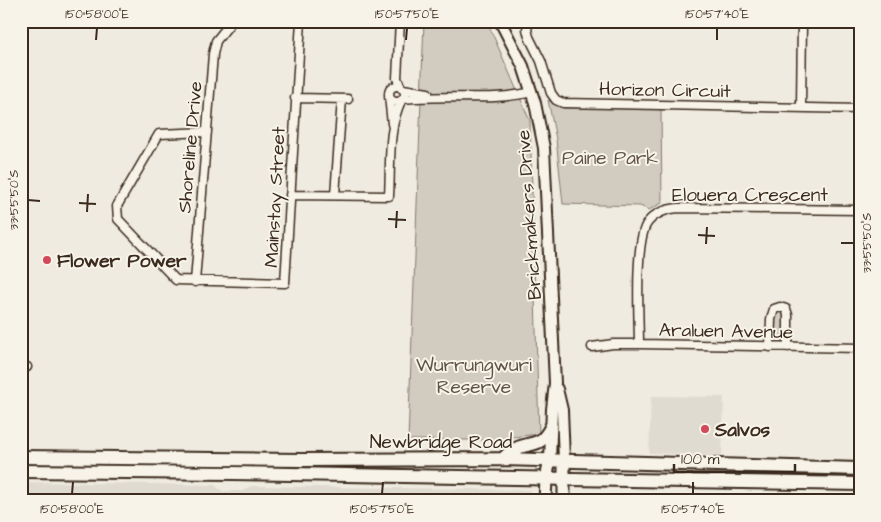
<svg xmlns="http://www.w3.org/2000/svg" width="881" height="522" font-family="'Architects Daughter',sans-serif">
<rect width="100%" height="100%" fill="#efebe0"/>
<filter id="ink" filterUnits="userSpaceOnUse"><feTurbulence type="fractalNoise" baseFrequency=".02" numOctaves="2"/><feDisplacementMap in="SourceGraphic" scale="10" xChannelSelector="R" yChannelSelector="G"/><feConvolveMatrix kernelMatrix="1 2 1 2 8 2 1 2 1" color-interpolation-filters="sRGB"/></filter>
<g filter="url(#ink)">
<path fill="#e0dbd0" d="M651,396l73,1 -2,59 -73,-3z
M21,482l193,3 9,6h19l9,-5 279,4 6,7v4h-515z"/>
<path fill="#d1cbc0" stroke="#867a6f" d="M424,21h63l43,100 9,313 -53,6h-78z
M548,100l16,8 97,1 1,94 -13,7 -9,-4 -77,-2 -7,-65z
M779,311l6,3v19l-5,4 -6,-4v-18z"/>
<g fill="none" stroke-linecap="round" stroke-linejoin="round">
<g stroke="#3b2a1e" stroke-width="11">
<path id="minor" d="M400,21l-3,57 4,10
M529,21l-2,8 2,8 12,24 10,32 5,7 7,3 297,6
M389 94a8 8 0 1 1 16 0a8 8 0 1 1-16 0Z
M403,89l25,4
M389,96l3,28
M295,98l53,1
M403,99c42,-5 87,3 129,-7
M801,108l1,-87
M207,132l-48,2 -42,72 1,13 58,61 109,3 16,-262
M290,195l99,1c2,-32 -2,-68 13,-97
M335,195l7,-96
M195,282l18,-228 3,-13 16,-20
M639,344c0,-25 -5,-105 9,-122 8,-10 18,-13 30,-14l182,2
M592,347l21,-3h26l221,4
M770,347l1,-28 3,-10 6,-2 6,2 2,6v32
M21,365l6,2"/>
</g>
<g stroke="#3b2a1e" stroke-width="14">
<path id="tertiary" d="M500,21l23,45 12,37 9,45 11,235 -3,26 -2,51
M557,389l5,21 2,50"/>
</g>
<g stroke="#3b2a1e" stroke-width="15">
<path id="secondary" d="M564,460v41
M545,501l1,-22 4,-19"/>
</g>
<g stroke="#3b2a1e" stroke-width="16">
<path id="trunk" d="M21,457l281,3 201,-1 357,10
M503,459c3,-3 6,-6 9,-8 17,-11 28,-1 39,-24
M21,471l211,2 628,11"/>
</g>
<use href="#minor" stroke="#f7f3e8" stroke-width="8"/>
<use href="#tertiary" stroke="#f7f3e8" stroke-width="10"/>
<use href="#secondary" stroke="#f7f3e8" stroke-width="11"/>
<use href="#trunk" stroke="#f7f3e8" stroke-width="12"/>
</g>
</g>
<path fill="none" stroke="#3b2a1e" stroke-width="2" d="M96,40l1,-12M406,40l1,-12M717,40v-12M28,200l12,1M79,203l17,1M87,212l1,-18M388,219l18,1M396,228l1,-17M698,235l17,1M841,243h13M706,244l1,-17M72,494l1,-12M382,494l1,-12M693,494v-12"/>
<g fill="#d1495b" stroke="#f7f3e8" stroke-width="2">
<circle cx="47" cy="260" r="5"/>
<circle cx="705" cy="429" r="5"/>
</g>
<g text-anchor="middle" stroke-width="4" stroke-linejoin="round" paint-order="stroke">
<g font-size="19" fill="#3b2a1e" stroke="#f7f3e8">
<text transform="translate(665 89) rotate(1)" y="7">Horizon Circuit</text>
<text transform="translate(189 147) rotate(-85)" y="7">Shoreline Drive</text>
<text x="750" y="201">Elouera Crescent</text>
<text transform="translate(274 197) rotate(-87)" y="7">Mainstay Street</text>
<text transform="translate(528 215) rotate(-94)" y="7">Brickmakers Drive</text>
<text transform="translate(726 330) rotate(1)" y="7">Araluen Avenue</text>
<text x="441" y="448">Newbridge Road</text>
</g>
<g font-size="19" fill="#605246" stroke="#f7f3e8">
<text x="610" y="164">Paine Park</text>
<text x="474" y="371">Wurrungwuri<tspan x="474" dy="22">Reserve</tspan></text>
</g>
<g font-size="19" font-weight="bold" fill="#3b2a1e" stroke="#f7f3e8" text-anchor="start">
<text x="57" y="267">Flower Power</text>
<text x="715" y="436">Salvos</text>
</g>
</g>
<rect width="881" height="522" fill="none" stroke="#f7f3e8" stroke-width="55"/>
<path d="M674 464v8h121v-8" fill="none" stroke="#3b2a1e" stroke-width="2.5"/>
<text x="681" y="464" font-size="15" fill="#3b2a1e" stroke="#f7f3e8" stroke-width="4" paint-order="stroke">100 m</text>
<rect x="28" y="28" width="826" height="466" fill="none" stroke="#3b2a1e" stroke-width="2"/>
<g font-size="12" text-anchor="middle" fill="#3b2a1e">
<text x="97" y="18">150°58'00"E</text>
<text x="407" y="18">150°57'50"E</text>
<text x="717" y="18">150°57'40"E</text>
<text transform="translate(14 200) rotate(-90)" y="4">33°55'50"S</text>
<text transform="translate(867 243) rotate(-90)" y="4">33°55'50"S</text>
<text x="72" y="513">150°58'00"E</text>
<text x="382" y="513">150°57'50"E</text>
<text x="693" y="513">150°57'40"E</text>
</g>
</svg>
